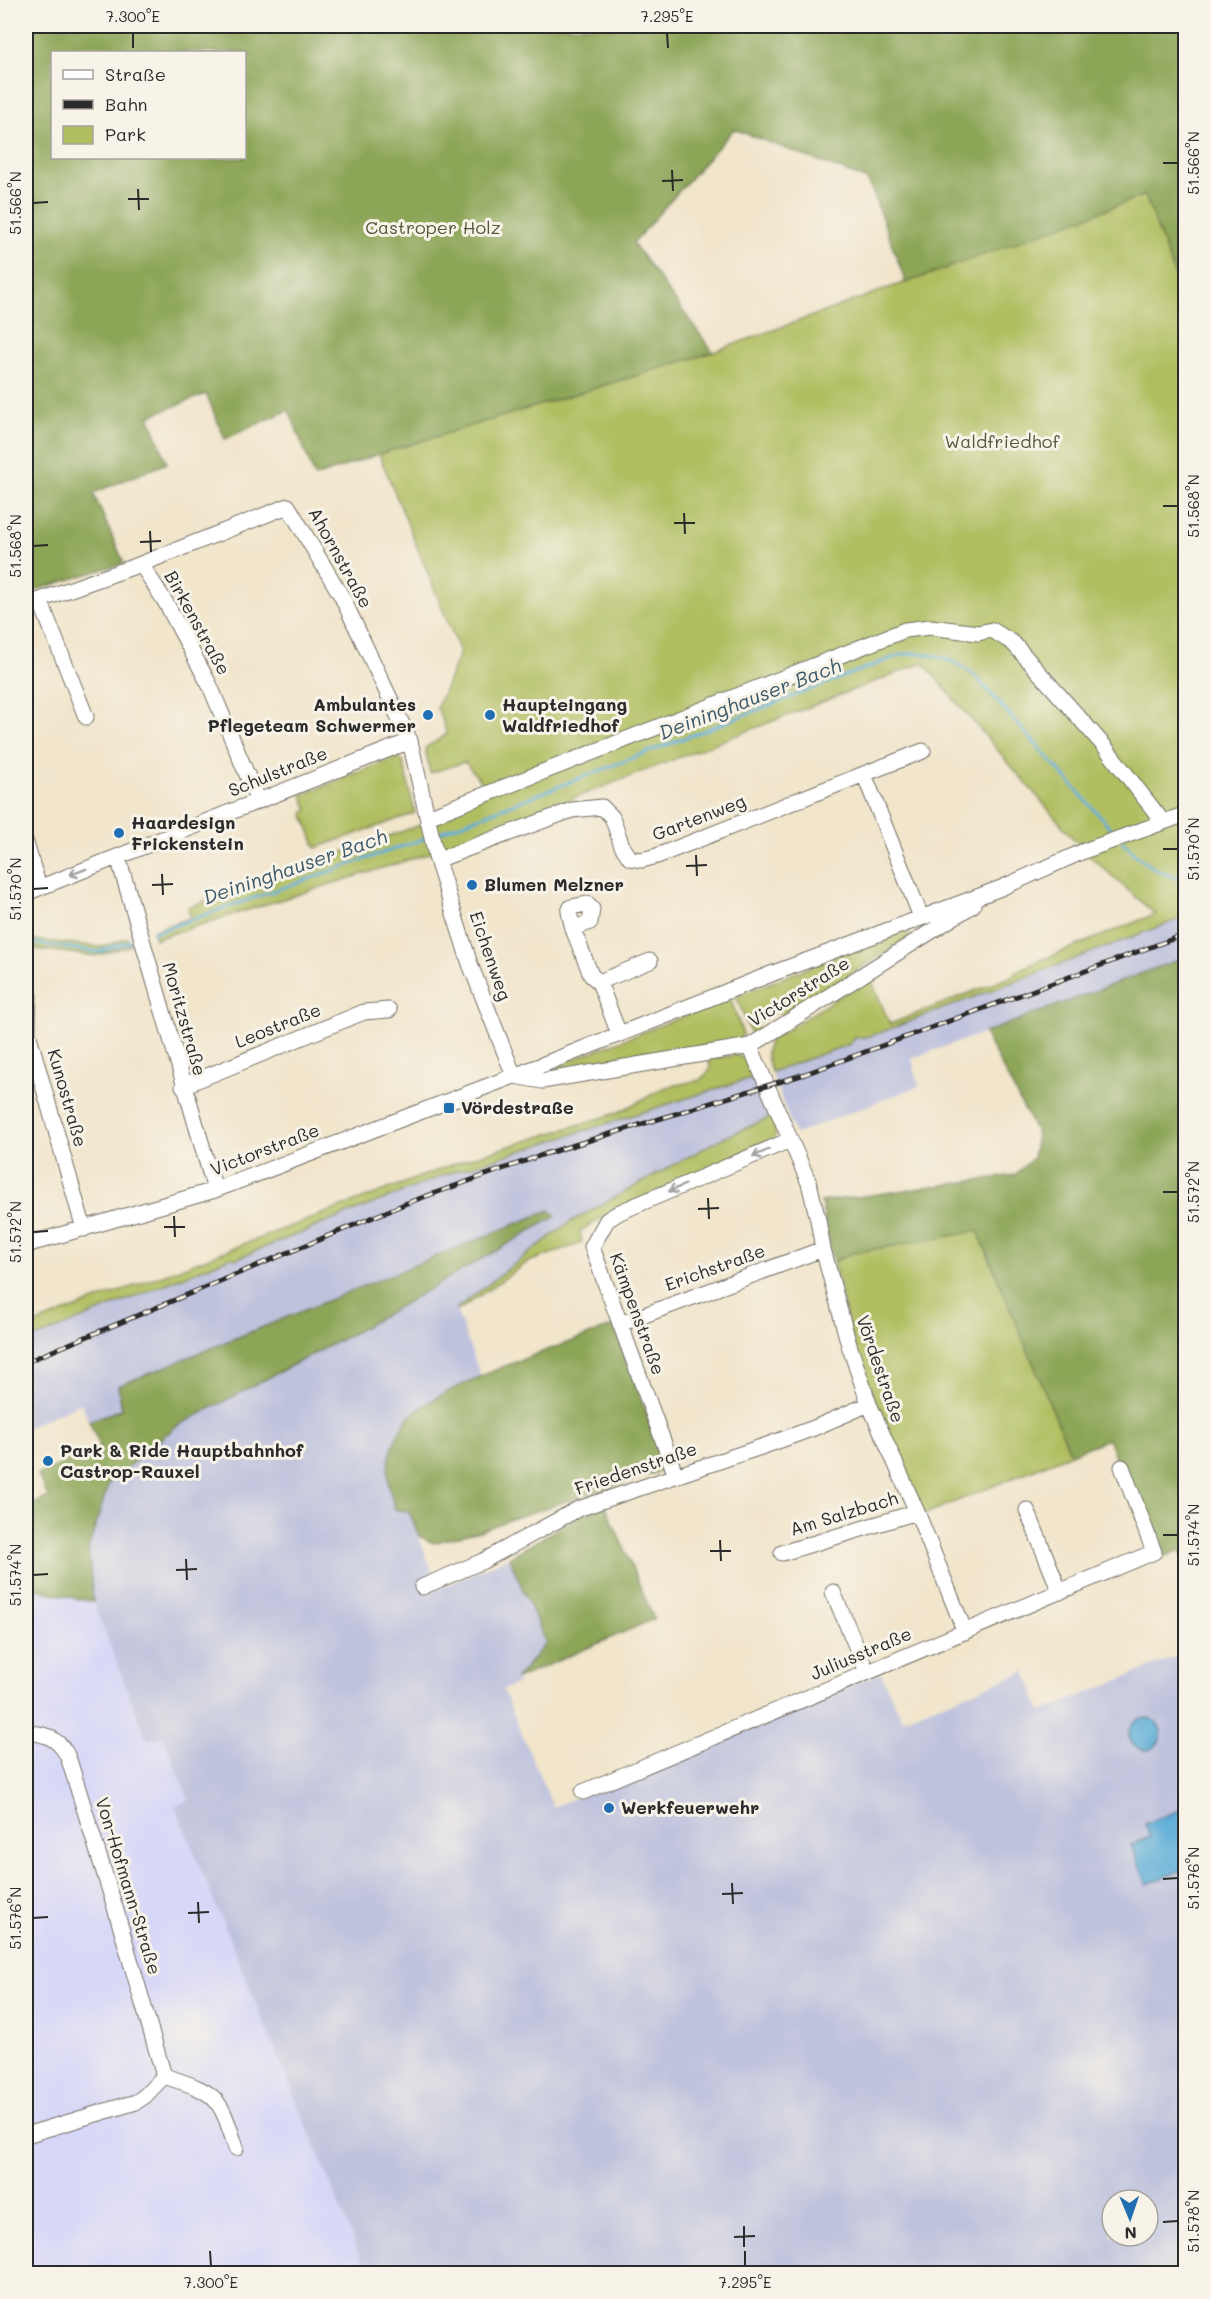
<svg xmlns="http://www.w3.org/2000/svg" width="1211" height="2299" font-family="Mali,sans-serif">
<rect width="100%" height="100%" fill="#f7f3e8"/>
<filter id="ink" filterUnits="userSpaceOnUse"><feTurbulence type="fractalNoise" baseFrequency=".0167" numOctaves="2"/><feDisplacementMap in="SourceGraphic" scale="12" xChannelSelector="R" yChannelSelector="G"/><feConvolveMatrix kernelMatrix="1 2 1 2 8 2 1 2 1" color-interpolation-filters="sRGB"/></filter>
<filter id="wash" filterUnits="userSpaceOnUse"><feTurbulence type="fractalNoise" baseFrequency=".008" numOctaves="4" result="noise"/><feDisplacementMap in="SourceGraphic" scale="24" xChannelSelector="R" yChannelSelector="G"/><feGaussianBlur stdDeviation="1.35" result="paint"/><feColorMatrix in="noise" values="0 0 0 0 0 0 0 0 0 0 0 0 0 0 0 0 0 1.4 0 .05"/><feComposite in="paint" operator="in"/></filter>
<g filter="url(#wash)">
<rect width="100%" height="100%" fill="#f1e5cb"/>
<path fill="#d7d7f8" d="M26,1587l67,15 54,138 16,-5 26,66 -13,6 191,466 -341,1z"/>
<path fill="#bfc2dd" fill-rule="evenodd" d="M1185,917v40l-201,76 -72,25 7,28 -124,48 -24,-62 79,-28 5,-6 16,-2z
M757,1076l16,40 -54,24 -149,82 -114,87 25,68 -54,26 -18,109 30,77 70,-32 37,86 -29,36 1,4 -15,7 50,117 328,-134 21,46 124,-48 15,41 144,-59v620h-818l-192,-467 14,-6 -26,-64 -16,4 -54,-138 -5,-53 21,-66 66,-56 197,-106 -254,65 4,23 -33,12 -8,-18 -55,25v-86l3,-2 203,-83 4,2 211,-85zM1112,2200h36v36h-36z"/>
<path fill="#b0be60" stroke="#6e7446" stroke-width="1.5" d="M1145,195l40,107v615l-314,119 -16,2 -5,6 -79,28 -5,-20 3,-11 101,-64 20,47 120,-47 12,-9 133,-54 -71,-63 -161,-188 -483,187 -285,89 -3,-8 38,-13 -2,-11 246,-87 52,-32 -21,-26 -35,11 -5,-25 22,-14 -10,-27 23,-55 -81,-198 334,-102z
M397,757l6,4 12,52 -99,35 -13,-35 5,-3 -6,-15z
M904,930l6,4 -2,4 -125,79 -5,-7 -23,14 5,8 -3,2 -7,-2 -13,-34 2,-3z
M127,938l4,7 -36,11 -67,-8 -1,-9 75,8z
M728,999l3,1 12,34 -3,6 -180,31 -2,-6z
M737,1055l12,7 8,14 -310,98 -211,85 -5,-2 -205,85v-15l441,-168 150,-46 49,-26 34,-7 10,-10 -1,-11z
M773,1116l3,18 -4,7 -156,69 -36,21 2,12 -54,19 -69,48 -3,-1 114,-87 149,-82z
M978,1231l93,223 -148,61 -43,-100 -28,-76 -19,-77 19,-9z"/>
<path fill="#8ca556" stroke="#5c6840" stroke-width="1.5" fill-rule="evenodd" d="M26,26h1159v276l-40,-107 -239,88 -38,-103 -134,-51 -101,114 80,109 -334,102 -64,23 -26,-67 -64,29 -19,-45 -57,22 18,47 -74,30 31,70 -98,30zM52,52h192v106h-192z
M1185,957l1,480 -10,4 9,18v104l-5,-13 -26,11 -46,-122 -37,15 -93,-223 -126,22 -19,9 -12,-60 194,-27 18,-17 4,-24 -53,-101z
M550,1210l6,6 -199,115 -182,96 -66,56 -21,66 5,53 -67,-15v-79l22,-11 -10,-22 62,-29 -11,-25 33,-12 -4,-23z
M614,1326l53,143 -156,50 -31,12 -47,12 -14,-7 -10,-24 -14,-3c-3,-11 -8,-25 -7,-36 0,-18 8,-38 18,-52 23,-33 165,-79 208,-95z
M606,1506l48,113 -138,60 30,-36 -37,-86 69,-40z"/>
<path fill="#5eaed8" stroke="#446c82" stroke-width="1.5" d="M1129 1734a16 16 0 1 1 32 0a16 16 0 1 1-32 0Z
M1185,1808v61l-38,15 -16,-39 19,-8 -5,-13z"/>
<g fill="none" stroke-linecap="round" stroke-linejoin="round">
<path stroke="#5eaed8" stroke-width="3" d="M435,834l465,-179c28,-5 49,3 72,18l144,161
M1122,841c16,18 39,36 64,38
M153,933l273,-95
M26,942l72,10 33,-11"/>
</g>
</g>
<g filter="url(#ink)">
<g fill="none" stroke-linecap="round" stroke-linejoin="round">
<g stroke="#706c63" stroke-width="17">
<path id="minor" d="M141,564l25,39 44,83 48,115
M40,600l46,117
M26,605l115,-41 147,-58 54,91 68,144 27,119 33,104 44,112
M864,774l59,-23
M428,817l477,-187 25,-3 48,6 14,-3 21,13 92,104 58,75
M26,843l13,45
M118,857l97,333
M437,860l135,-50 30,-3 10,10 10,29 8,12 12,2 15,-4 207,-82 57,143
M26,893l384,-152
M573,929l-4,-17 2,-5 16,-3 5,5 -2,13 -17,7 18,46 8,7 20,52
M27,975l2,15 -1,43 56,196
M599,982l51,-21
M750,1046l59,137 9,37 5,29 26,96 20,59 48,108 48,120
M514,1076l28,5 208,-35 223,-141
M183,1086l181,-74 25,-2
M26,1245l189,-55 299,-114 257,-102 230,-86 83,-37 102,-37
M620,1324l203,-75
M676,1476l-84,-229 15,-27 13,-8 170,-72
M1027,1510l33,82
M782,1553l135,-41
M422,1587l61,-26 95,-52 189,-64 47,-17 55,-24
M833,1592l34,80
M26,1733c20,-1 36,8 43,27l45,144 50,172 -19,20 -9,6 -110,33
M583,1792l571,-240 -32,-85
M164,2076c53,17 55,18 72,72"/>
</g>
<use href="#minor" stroke="#fff" stroke-width="15"/>
<g stroke="#2b2b2b" stroke-width="5">
<path id="rail" d="M26,1362l381,-159 138,-49 260,-80 381,-140"/>
</g>
<use href="#rail" stroke="#f7f3e8" stroke-width="3" stroke-dasharray="9" stroke-linecap="butt"/>
</g>
<defs><path id="oneway-shaft" d="M-6 0H5M1.5-3L5.5 0L1.5 3" fill="none" stroke-width="1.6" stroke-linecap="round" stroke-linejoin="round" transform="scale(1.5)"/></defs>
<g stroke="#a0a0a0">
<use href="#oneway-shaft" transform="translate(78 872) rotate(159)"/>
<use href="#oneway-shaft" transform="translate(761 1153) rotate(157)"/>
<use href="#oneway-shaft" transform="translate(677 1188) rotate(157)"/>
</g>
</g>
<path fill="none" stroke="#2b2b2b" stroke-width="2" d="M133,33v15M667,33l1,15M1163,163h15M672,170l1,21M662,181l21,-1M138,189l1,21M128,199h21M33,203l15,-1M1163,506h15M684,513l1,21M674,523h21M150,531l1,21M140,542l21,-1M33,546l15,-1M1163,849h15M696,855l1,21M686,866l21,-1M162,874l1,21M152,885l21,-1M33,889l15,-1M1163,1192h15M708,1198l1,21M698,1209l21,-1M174,1216l1,21M164,1227h21M33,1232l15,-1M1163,1535h15M720,1540l1,21M710,1551h21M186,1559l1,21M176,1570l21,-1M33,1575l15,-1M1163,1879l15,-1M732,1883l1,21M722,1894l21,-1M198,1902l1,21M188,1913l21,-1M33,1918l15,-1M1163,2222l15,-1M744,2226v21M734,2237l21,-1M210,2251l1,15M745,2251v15"/>
<g fill="#1f6fb2" stroke="#f7f3e8" stroke-width="2">
<circle cx="428" cy="715" r="6"/>
<circle cx="490" cy="715" r="6"/>
<circle cx="119" cy="833" r="6"/>
<circle cx="472" cy="885" r="6"/>
<rect x="443" y="1102" width="12" height="12" rx="3"/>
<circle cx="48" cy="1461" r="6"/>
<circle cx="609" cy="1808" r="6"/>
</g>
<g text-anchor="middle" stroke-width="6" stroke-linejoin="round" paint-order="stroke">
<g font-size="18" fill="#53573b" stroke="#f7f3e8">
<text x="433" y="234">Castroper Holz</text>
<text x="1002" y="448">Waldfriedhof</text>
</g>
<g font-size="18" fill="#2b2b2b" stroke="#f7f3e8">
<text transform="translate(340 558) rotate(61)" y="6">Ahornstraße</text>
<text transform="translate(197 623) rotate(61)" y="6">Birkenstraße</text>
<text transform="translate(278 772) rotate(-22)" y="6">Schulstraße</text>
<text transform="translate(699 818) rotate(-21)" y="6">Gartenweg</text>
<text transform="translate(490 956) rotate(71)" y="6">Eichenweg</text>
<text transform="translate(799 992) rotate(-32)" y="6">Victorstraße</text>
<text transform="translate(184 1019) rotate(74)" y="6">Moritzstraße</text>
<text transform="translate(278 1026) rotate(-22)" y="6">Leostraße</text>
<text transform="translate(67 1098) rotate(74)" y="6">Kunostraße</text>
<text transform="translate(265 1150) rotate(-21)" y="6">Victorstraße</text>
<text transform="translate(715 1268) rotate(-20)" y="6">Erichstraße</text>
<text transform="translate(637 1314) rotate(70)" y="6">Kämpenstraße</text>
<text transform="translate(880 1369) rotate(71)" y="6">Vördestraße</text>
<text transform="translate(636 1469) rotate(-19)" y="6">Friedenstraße</text>
<text transform="translate(844 1514) rotate(-17)" y="6">Am Salzbach</text>
<text transform="translate(861 1654) rotate(-23)" y="6">Juliusstraße</text>
<text transform="translate(128 1886) rotate(73)" y="6">Von-Hofmann-Straße</text>
</g>
<g font-size="18" font-weight="bold" fill="#2b2b2b" stroke="#f7f3e8" text-anchor="start">
<text x="416" y="711" text-anchor="end">Ambulantes<tspan x="416" dy="21">Pflegeteam Schwermer</tspan></text>
<text x="502" y="711">Haupteingang<tspan x="502" dy="21">Waldfriedhof</tspan></text>
<text x="131" y="829">Haardesign<tspan x="131" dy="21">Frickenstein</tspan></text>
<text x="484" y="891">Blumen Melzner</text>
<text x="461" y="1114">Vördestraße</text>
<text x="60" y="1457">Park &amp; Ride Hauptbahnhof<tspan x="60" dy="21">Castrop-Rauxel</tspan></text>
<text x="621" y="1814">Werkfeuerwehr</text>
</g>
<g font-size="20" font-style="italic" fill="#3d5968" stroke="#f7f3e8">
<text transform="translate(750 699) rotate(-21)" y="7">Deininghauser Bach</text>
<text transform="translate(295 867) rotate(-19)" y="7">Deininghauser Bach</text>
</g>
</g>
<rect width="1211" height="2299" fill="none" stroke="#f7f3e8" stroke-width="66"/>
<rect x="51" y="51" width="195" height="108" fill="#f7f3e8" stroke="#a5a39c" stroke-width="1.5"/>
<rect x="63" y="70" width="30" height="9" fill="#ffffff" stroke="#a5a39c" stroke-width="1.5"/>
<text x="105" y="81" font-size="18" fill="#2b2b2b">Straße</text>
<rect x="63" y="100" width="30" height="9" fill="#2b2b2b" stroke="#a5a39c" stroke-width="1.5"/>
<text x="105" y="111" font-size="18" fill="#2b2b2b">Bahn</text>
<rect x="63" y="126" width="30" height="18" fill="#b0be60" stroke="#a5a39c" stroke-width="1.5"/>
<text x="105" y="141" font-size="18" fill="#2b2b2b">Park</text>
<g transform="translate(1130 2218) rotate(178)"><circle r="28" fill="#f7f3e8" stroke="#a5a39c" stroke-width="1.5"/>
<path d="M0-4.5L10 22L0 15L-10 22Z" fill="#1f6fb2"/>
<text y="-9" font-size="16" font-weight="bold" text-anchor="middle" fill="#2b2b2b">N</text>
</g>
<rect x="33" y="33" width="1145" height="2233" fill="none" stroke="#2b2b2b" stroke-width="2"/>
<g font-size="15" text-anchor="middle" fill="#2b2b2b">
<text x="133" y="22">7.300°E</text>
<text x="667" y="22">7.295°E</text>
<text transform="translate(1194 163) rotate(-90)" y="5">51.566°N</text>
<text transform="translate(16 203) rotate(-90)" y="5">51.566°N</text>
<text transform="translate(1194 506) rotate(-90)" y="5">51.568°N</text>
<text transform="translate(16 546) rotate(-90)" y="5">51.568°N</text>
<text transform="translate(1194 849) rotate(-90)" y="5">51.570°N</text>
<text transform="translate(16 889) rotate(-90)" y="5">51.570°N</text>
<text transform="translate(1194 1192) rotate(-90)" y="5">51.572°N</text>
<text transform="translate(16 1232) rotate(-90)" y="5">51.572°N</text>
<text transform="translate(1194 1535) rotate(-90)" y="5">51.574°N</text>
<text transform="translate(16 1575) rotate(-90)" y="5">51.574°N</text>
<text transform="translate(1194 1878) rotate(-90)" y="5">51.576°N</text>
<text transform="translate(16 1918) rotate(-90)" y="5">51.576°N</text>
<text transform="translate(1194 2221) rotate(-90)" y="5">51.578°N</text>
<text x="211" y="2288">7.300°E</text>
<text x="745" y="2288">7.295°E</text>
</g>
</svg>
